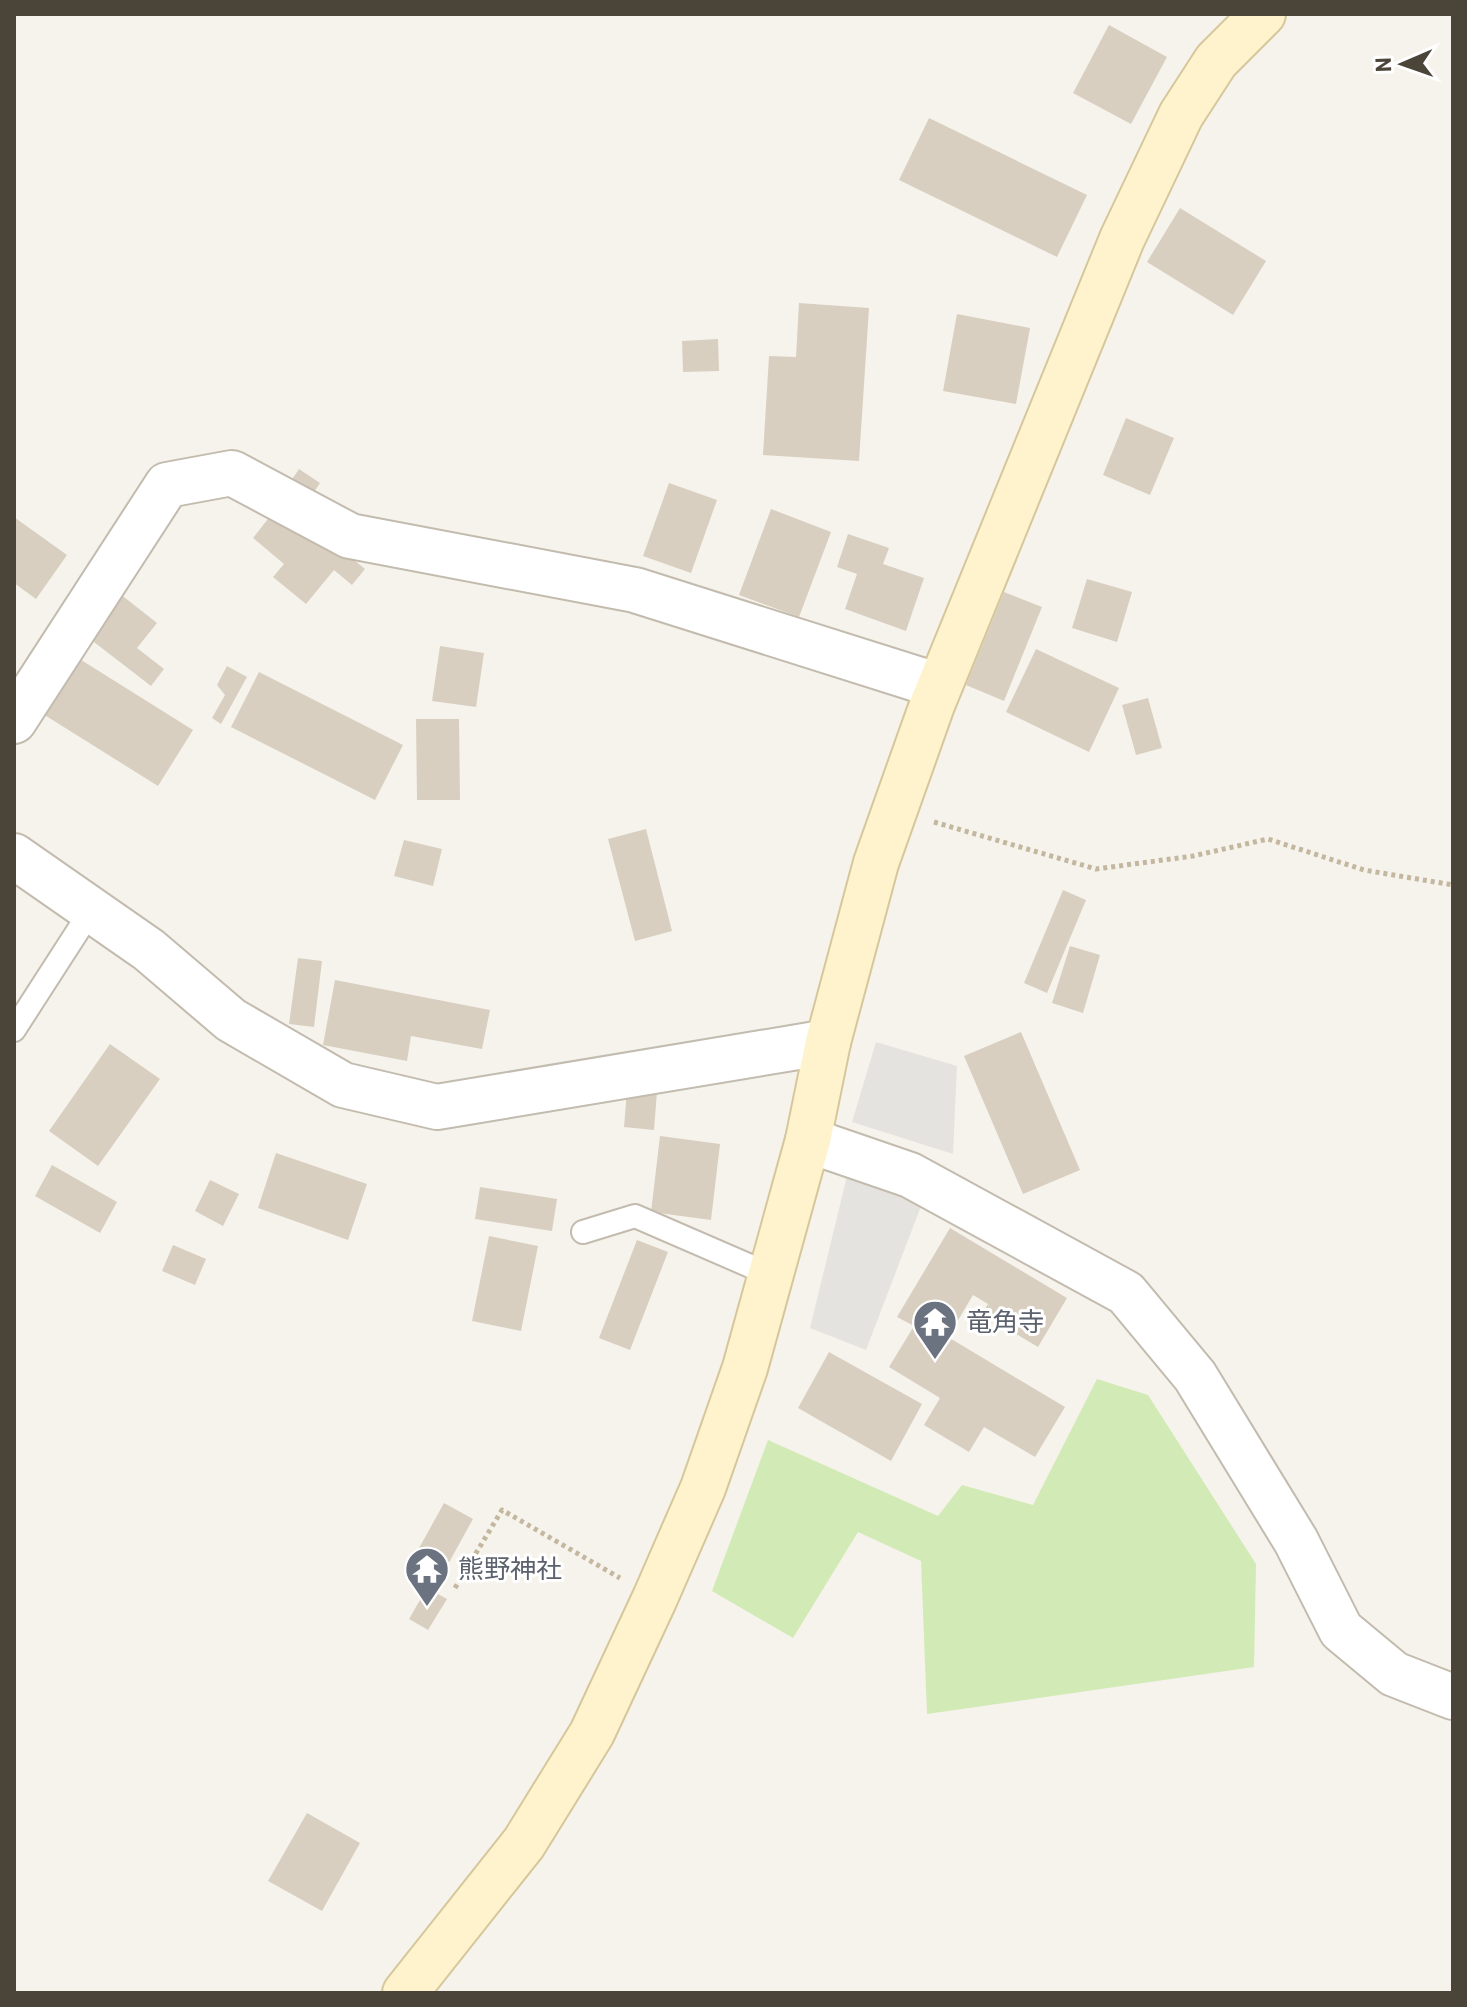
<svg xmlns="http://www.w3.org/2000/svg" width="1467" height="2007" font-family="Barlow,'Noto Sans JP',sans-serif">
<rect width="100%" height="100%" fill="#f6f3ec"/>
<path fill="#d2eab5" d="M1097,1379l51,16 108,169 -2,103 -327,47 -6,-153 -63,-29 -65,106 -81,-47 56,-151 170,76 24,-31 71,20z"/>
<path fill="#e5e3e0" d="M876,1042l81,24 -4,88 -101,-32z
M848,1172l75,29 -57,149 -56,-22z"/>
<path fill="#d8cfc1" d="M1109,25l58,32 -36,67 -58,-31z
M929,118l158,77 -30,62 -158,-77z
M1180,208l86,53 -33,54 -86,-53z
M799,303l70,5 -10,153 -96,-6 6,-99 27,1z
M957,314l73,14 -14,76 -73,-13z
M718,339l1,32 -36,1 -1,-31z
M1126,418l48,20 -24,57 -47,-20z
M299,469l21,14 -10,15 -21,-14z
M669,483l48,17 -26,73 -48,-17z
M282,501l83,68 -13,16 -18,-15 -28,34 -33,-27 11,-13 -31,-26z
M771,509l60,23 -32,85 -60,-22z
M14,517l53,38 -31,44 -22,-16z
M848,534l41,14 -6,16 41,14 -18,53 -61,-22 12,-35 -20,-7z
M1087,579l45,13 -15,50 -45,-14z
M110,586l47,37 -20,25 27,21 -13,17 -74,-57z
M1004,592l38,15 -38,94 -38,-16z
M440,646l44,7 -8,54 -44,-6z
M1036,649l83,39 -30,64 -83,-40z
M70,653l123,77 -35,56 -123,-77z
M227,666l20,11 -26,47 -9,-6 13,-23 -8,-10z
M259,672l144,73 -28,55 -144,-73z
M1148,698l14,50 -26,7 -14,-50z
M416,719h43l1,81h-43z
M646,829l26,102 -37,10 -27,-102z
M404,840l38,9 -9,37 -39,-10z
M1063,890l23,10 -39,93 -23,-10z
M1070,946l30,9 -17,58 -31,-10z
M298,958l24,3 -8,66 -25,-3z
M335,980l155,30 -8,39 -71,-13 -4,25 -84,-16z
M1021,1032l59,138 -57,24 -59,-138z
M110,1044l50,35 -62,87 -49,-35z
M627,1090l30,2 -3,38 -30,-3z
M660,1136l60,8 -9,76 -60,-8z
M276,1153l91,31 -19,56 -90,-32z
M52,1165l65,37 -17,31 -65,-37z
M210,1180l29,14 -16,32 -28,-15z
M480,1187l77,12 -5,32 -77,-12z
M950,1228l117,70 -29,49 -56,-33 6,-10 -15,-9 -25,42 117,70 -30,50 -51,-30 -15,25 -45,-27 16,-27 -51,-31 25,-41 -17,-9z
M489,1236l49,10 -17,85 -49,-10z
M637,1240l31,12 -38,98 -31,-12z
M173,1245l33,14 -11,26 -33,-14z
M829,1352l93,52 -31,57 -93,-53z
M444,1503l29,16 -26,47 -29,-16z
M427,1588l20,11 -19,31 -19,-11z
M307,1813l53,30 -38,68 -54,-30z"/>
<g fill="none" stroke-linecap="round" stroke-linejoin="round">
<g stroke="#c2bbae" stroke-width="26">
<path id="lane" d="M14,1030l78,-121
M583,1232l52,-16 136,59"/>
</g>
<g stroke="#c2bbae" stroke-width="48">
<path id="street" d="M14,721l153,-236 65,-12 118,63 285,54 304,96
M14,856l135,94 82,70 112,65 94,22 391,-65
M808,1140l102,35 216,118 69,83 101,165 45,89 53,44 59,23"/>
</g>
<g stroke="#d6c79b" stroke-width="48">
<path id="secondary" d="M405,1993l119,-150 68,-110 63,-135 48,-110 42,-120 63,-228 20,-98 48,-179 56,-158 190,-466 59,-124 35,-54 47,-47"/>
</g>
<path stroke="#c4b79f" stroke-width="5" stroke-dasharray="4 4" stroke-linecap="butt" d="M934,822l162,47 97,-13 75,-17 96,31 89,15
M455,1588l47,-78 118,68"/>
<use href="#lane" stroke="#fff" stroke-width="22"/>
<use href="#street" stroke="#fff" stroke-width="44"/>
<use href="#secondary" stroke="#fff3cd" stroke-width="44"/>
</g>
<defs>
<g id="temple-pin" transform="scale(2.3)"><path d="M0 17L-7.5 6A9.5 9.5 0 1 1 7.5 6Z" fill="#6b7280" stroke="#fff"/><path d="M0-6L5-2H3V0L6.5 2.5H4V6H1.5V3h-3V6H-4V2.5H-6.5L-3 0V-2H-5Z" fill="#fff"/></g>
</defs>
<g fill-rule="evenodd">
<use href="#temple-pin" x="935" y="1322"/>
<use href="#temple-pin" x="427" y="1569"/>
</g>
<g text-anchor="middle" stroke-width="6" stroke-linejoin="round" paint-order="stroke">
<g font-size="26" fill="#5b616d" stroke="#fff" text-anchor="start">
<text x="966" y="1331">竜角寺</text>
<text x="458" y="1578">熊野神社</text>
</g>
</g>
<rect width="1467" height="2007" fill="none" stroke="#4b4439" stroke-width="32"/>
<g transform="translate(1403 64) rotate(268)" stroke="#ffffff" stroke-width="6" paint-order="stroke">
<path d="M0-6L14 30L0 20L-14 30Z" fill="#4b4439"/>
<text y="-12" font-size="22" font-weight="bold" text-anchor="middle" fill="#4b4439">N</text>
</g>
</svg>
